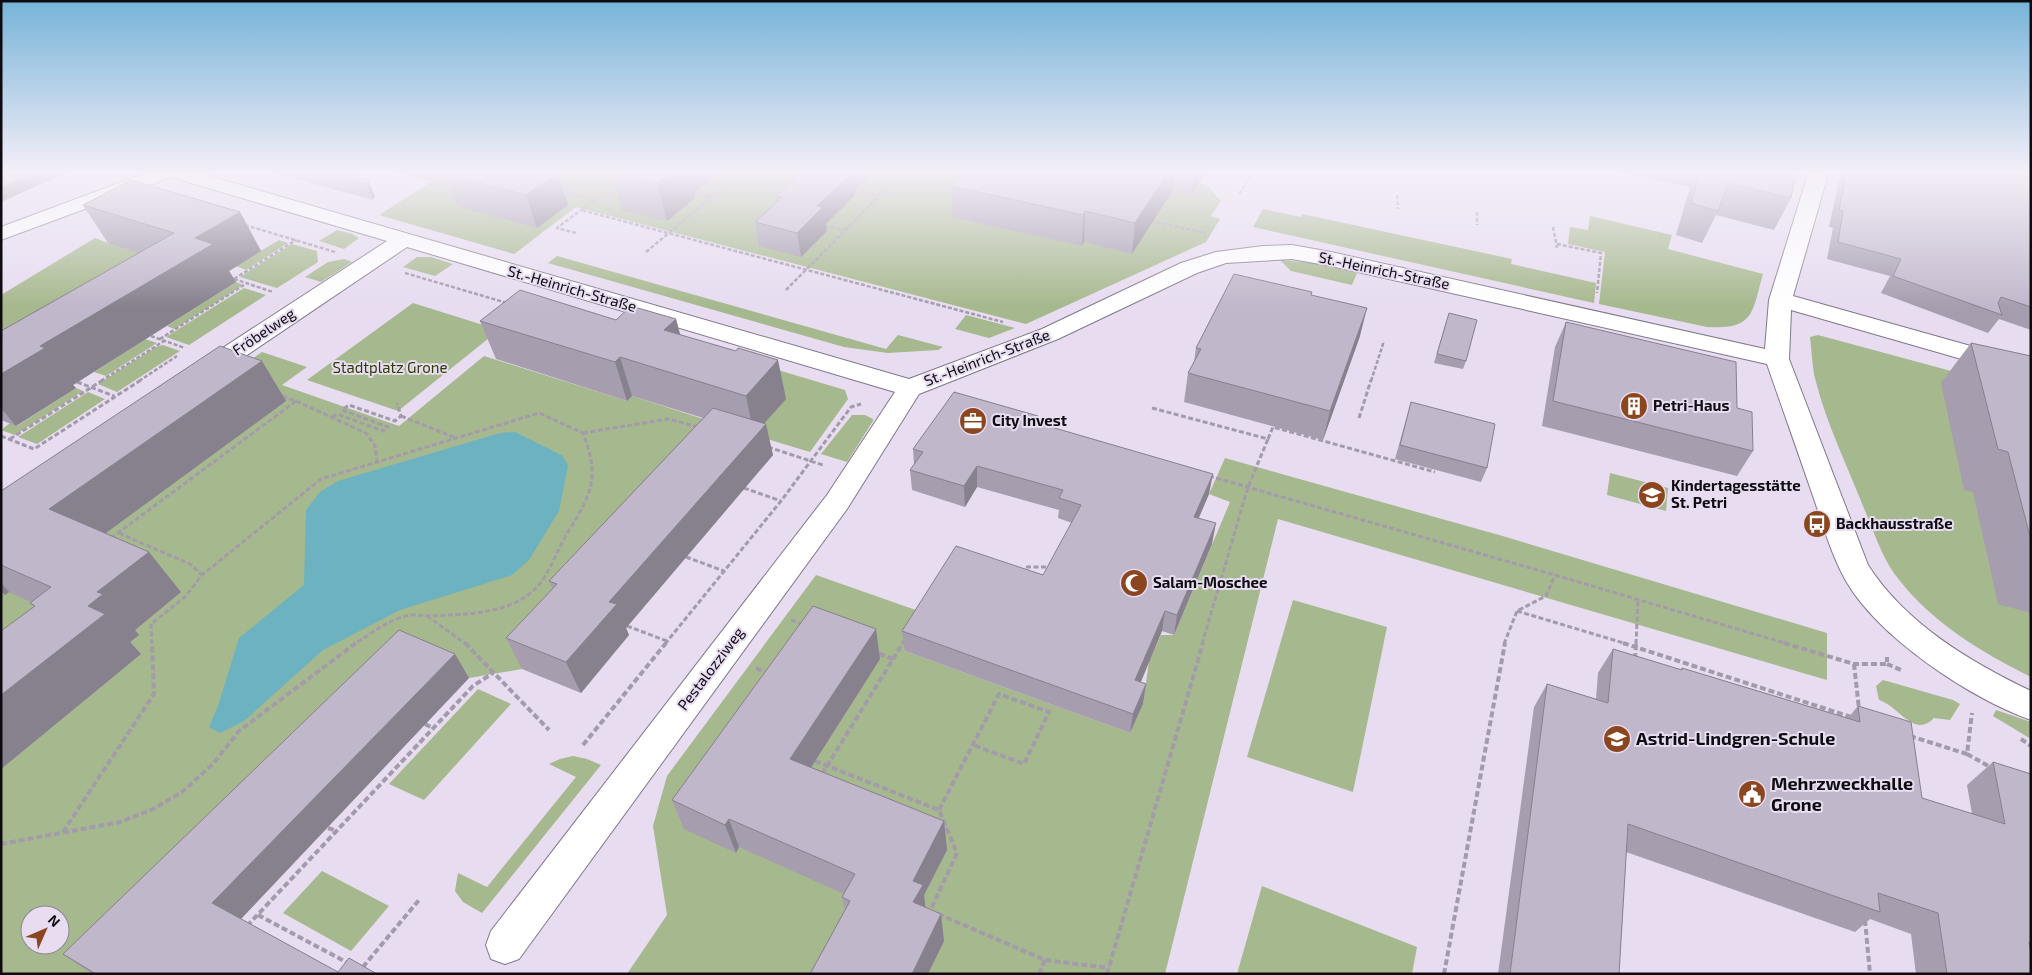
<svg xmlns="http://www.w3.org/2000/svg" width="2032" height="975" font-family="'Exo 2',sans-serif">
<rect width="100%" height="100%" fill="#e7dcf0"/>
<path fill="#a6b88d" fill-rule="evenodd" d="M448,171h638l106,23 6,-11 9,2 14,16 -10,15 9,3 -14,23 -180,82 -450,-117 -62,47 -135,-39z
M1263,209l38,8 1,-3 210,45 -1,5 85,19 -2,20 -341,-76z
M1590,216l82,19 -4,14 95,25c-11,38 -8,56 -56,53l-108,-23 6,-52 -37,-8 2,-17 18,3z
M337,230l15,4 7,4 -15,11 -25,-8z
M95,238l13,5 53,10 -160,143v-101z
M279,240l9,3 -42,27 -10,-4z
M292,244l25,7 1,11 -41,26 -37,-11z
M557,256l329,93 12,-14 45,12 -5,3 -50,3 -44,-6 -296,-84z
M417,257h14l22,7 -18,12 -32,-9z
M344,259l8,3 -31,20 -16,-5 23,-15z
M1280,260l34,3 43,10 -5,12 -61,-14z
M236,282l7,3 -69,44 -7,-3z
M244,288l22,7 -77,50 -23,-8z
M413,303l86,27 -101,81 -91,-31z
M966,315l49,13 -26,10 -34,-9z
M1818,335l159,43 54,25v274c-48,-24 -97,-53 -131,-96 -18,-21 -26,-50 -37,-75 -16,-41 -36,-81 -47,-124 -4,-14 -4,-30 -6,-45z
M145,339l12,4 -51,33 -12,-4z
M163,345l17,6 -63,41 -19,-8 58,-37z
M708,349l137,41 3,9 -38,53 -56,-17z
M262,352l45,15 -25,18 117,41 85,-70 143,45 5,-5 99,32 -160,187 -49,54 -53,9 -55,-23 -321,319h-92v-443zM30,915h30v30h-30z
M76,388l7,3 -68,44 -14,-5 9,-7 7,3z
M88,392l17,7 -68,45 -19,-7z
M852,415h13l8,4v2l-26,41 -26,-8z
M1225,458l281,79 321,96v47l-549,-161 -113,455h-538l40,-59 -14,-89 14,-50 149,-201 111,39 -22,37 225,82 13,-29 6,-43 12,-26h13l56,-133 -21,-8z
M1610,473l58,15 -2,23 -59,-16z
M1293,600l94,27 -34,165 -106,-35z
M1883,680l70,20 7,4 -10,16 -16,-2c-20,21 -35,-12 -55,-18l-3,-14z
M478,689l33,15 -87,96 -35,-16z
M1996,710l35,12v17l-38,-23z
M573,756l14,3 14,6 -119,148 -19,-11 -8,-11 3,-18 29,14 89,-110 -27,-13 11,-5z
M322,871l67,35 -38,45 -68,-38z
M1262,886l155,61 -5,27h-175z"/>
<path fill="#6cb2c0" d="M515,432l48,24 5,10 -9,45 -30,49 -17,15 -112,35 -77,40 -79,71 -24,12 -11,-6 9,-21 21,-68 65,-53 2,-75 14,-18 18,-11 162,-48z"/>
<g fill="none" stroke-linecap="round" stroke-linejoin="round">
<g stroke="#807789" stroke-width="2">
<path id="minor" d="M151,171h41l717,208 133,-50 139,-66 35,-11 47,-6 29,-1 39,7 434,97 4,-49 40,-129h20l-36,125 238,67v16l-240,-69 -2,49 79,206c37,58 102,97 163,126v29c-61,-22 -152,-82 -185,-139 -15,-27 -23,-56 -33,-85 -15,-44 -31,-88 -46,-132l-436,-98 -39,-7 -66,4 -29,10 -139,66 -139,55 -72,115 -328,450 -14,5 -14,-5 -5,-14 5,-14 336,-436 68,-103 -488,-145 -194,131 -9,2 -9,-2 -3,-6 3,-6 192,-125 -216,-64 -170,63v-13z"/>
</g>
<path stroke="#a39baa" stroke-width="2.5" stroke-dasharray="4 2" stroke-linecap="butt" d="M558,184l18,-13
M561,191l34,9 -14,10 422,112
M854,191l24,5
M694,193l17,4
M1239,194l14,-23
M1397,195l1,14
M1477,212v13
M1151,221l55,12
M245,225l90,27
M825,226l19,4
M1553,227l4,21
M576,233l-19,-5 24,-18
M1557,244l44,9 -4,40
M646,252l97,-81
M405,273l102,30
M234,279l62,-39
M234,279l39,13
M786,290l118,-119
M151,336l34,12
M160,339l87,-56
M101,381l63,-40
M139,381l38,-25
M1371,381l13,-40"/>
<path stroke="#a39baa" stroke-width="3" stroke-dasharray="5 2.5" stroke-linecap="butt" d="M77,382l37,14
M296,401l70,32 9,13 2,16
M1152,408l116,31 5,-12 162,45
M401,416l55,22
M332,417l5,-3 46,17 5,-4 -46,-17 7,-5 46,16 6,-5 -4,-13
M1359,418l12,-38
M583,433l85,-14 31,8
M1,436l33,13 107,-69
M10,439l93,-59
M768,447l55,18
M1209,476l346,99 233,69
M744,488l37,13
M119,533l71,31 12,11
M111,538l185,-137 -14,-5
M686,557l38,14
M1026,567h24
M1517,611l110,33
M427,616l39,28
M791,620l13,5
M627,626l40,15
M152,644l-1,-20 35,-28 16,-21 119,-96 218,-66 44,20c17,44 9,60 -15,99 -11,18 -17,39 -31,55 -26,28 -72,27 -107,29 -7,0 -13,-2 -19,-1 -21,3 -40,19 -57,29
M665,644l116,-143 70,-94 10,-3
M902,644l3,-4
M1202,644l46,-157 20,-48
M1504,644l13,-33 29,-15 9,-21
M1636,644l2,-44"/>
<path stroke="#a39baa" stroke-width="4" stroke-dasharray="6 3" stroke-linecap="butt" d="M465,643l84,87
M1623,643l228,74
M1784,643l70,21h33v-7
M893,659l10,-16
M1635,659l1,-16
M1854,664l5,45
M1887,664l14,6
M756,668l12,5
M425,724l8,4
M1910,736l57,18 5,-41
M2021,739l10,7
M583,745l83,-102
M1967,754l25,14
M815,761l124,49 18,43 -27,58
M822,774l71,-115 -18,-7
M939,810l60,-116 50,18 -25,52 -51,-19
M328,828l9,3
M63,832l91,-138 -2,-51
M1,844l119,-22 33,-13 29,-17 31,-28 26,-33 117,-88
M938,914l107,46 64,8
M258,915l90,48
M1865,920l5,54
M247,926l226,-240 20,-13
M357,974l62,-74
M1039,974l6,-14
M1107,974l96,-331
M1444,974l61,-331"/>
<use href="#minor" fill="#fff" fill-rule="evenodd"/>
</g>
<path fill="#a69dae" d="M266,171h88l14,9 7,16 -2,4z
M391,171h167l-2,1 2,1 10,32 -31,23 -80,-22 -7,-19z
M614,171h107l-27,22 1,5 -28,23 -45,-11 -10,-38z
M804,171h71l-20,19v5l-29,29 1,7 -26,26 -42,-11 -4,-24 22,-20 -1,-6z
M966,171h240l-14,23 -19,-4 -41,64 -48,-12 -2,4 -130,-29 -1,-31z
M1619,171h177l-5,27 -17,32 -58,-15 -14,28 -26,-8 14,-48 -71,-15z
M1841,171h190v159l-32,-11 -11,14 -107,-40 9,-17 -63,-17 6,-31 -4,-1z
M83,205l157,7 21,39 -32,20 7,11 -163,103 3,3 -60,38 -15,-6v-89l138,-78 -31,-10z
M1311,295l49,41 -37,104 -139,-38 4,-29 6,-11 2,-14z
M676,319l4,15 106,65 -22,24 9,32 -147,173 3,7 -48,58 -59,-24 -16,-31 47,-49 -4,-8 154,-163 -71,-22 -5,5 -131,-42 -16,-38z
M1446,322l20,39 -3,8 -29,-6z
M1566,322l187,129 -16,25 -195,-50 13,-79z
M1971,343l60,13v257l-33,-9 -25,-112 -9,-2 -23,-107z
M286,401l-180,132 75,59 -46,38 4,5 -9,7 11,12 -140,115v-138l33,-24 -4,-4 1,-1 -22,-10 -4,3 -4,-2v-102z
M1411,402l76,66 -6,14 -86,-23z
M1038,416l-1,7 172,71 -10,24 13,26 -38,91 -12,-4 -21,51 5,2 -3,20 -13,29 -225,-82 -3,-20 141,-56 29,-52 -14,-5 1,-8 -82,-23 -12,20 -53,-17 -2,-20 4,-5 -1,-16z
M1613,649l68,21 1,-2 166,50 10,-12 64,92 50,16 -5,-29 26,-23 38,12v200h-115l-5,-40 -41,-15 -15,13 -229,-80 -7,122h-121l36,-267 13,-23 49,15 2,-26z
M880,659l-69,108 133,54 3,29 -23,45 1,12 19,34 -16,33h-118l35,-64 -3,-13 2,-3 -105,-47 -3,6 -52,-24 -12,-29z
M469,678l-228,241 97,53 39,2h-285l-29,-20z"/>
<path fill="#87808d" d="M41,171h29l-69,31v-14z
M674,171h47l-27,22 1,5 -28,23 -10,-38z
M848,171h27l-20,19v5l-29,29 1,7 -26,26 -4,-24 20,-27z
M1169,171h6l-2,19 -41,64 3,-31z
M1195,171h11l-14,23z
M558,173l10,32 -31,23 -11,-33z
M368,180l7,16 -2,4 -7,-16z
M1085,211l-1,31 -2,4 1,-31z
M240,212l21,39 -32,20 7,11 -163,103 3,3 -60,38 -15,-18v-34l39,-28 155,-108z
M1367,308l-7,28 -37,104 7,-29z
M676,319l10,39 -22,-28z
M620,357l12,39 -5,5 -12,-39z
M778,360l8,39 -32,36 -8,-39z
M262,361l24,40 -202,148 -35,-40z
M1038,416l-1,20 -3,-14z
M766,424l7,31 -147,173 3,7 -48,58 -15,-31 43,-60z
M977,466v21l-12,20 -1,-21z
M1213,474l-4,20 -19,43 4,-20z
M1216,523l-4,21 -38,91 3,-20z
M149,552l32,40 -46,38 4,5 -9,7 11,12 -140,115v-74l87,-89 9,-14z
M1,583l8,9 -4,3 -4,-4z
M1165,611l-3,20 -29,69 2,-20z
M876,629l4,30 -82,129 -8,-29z
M455,654l14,24 -233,246 -24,-21z
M1146,684l-3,20 -13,29 3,-19z
M729,819l10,28 -3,6 -11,-28z
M944,821l3,29 -23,45 2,17 -13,-10v-21z
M941,914l3,27 -16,33h-16z"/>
<path fill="#c1b7ca" stroke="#87808d" d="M1,171h40l-40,17z
M315,171h39l14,9 -2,4z
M451,171h98l9,2 -32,22 -81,-21z
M614,171h60l-17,12 -45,-11z
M804,171h44l5,1 -36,34 6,1 -26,26 -42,-11 27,-25 -6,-1z
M966,171h203l-34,52 -50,-12 -2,4 -132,-29z
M1700,171h96l-5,27 -63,-15 -10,28 -27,-8z
M1847,171h148l36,9v127l-30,-10 -3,6 4,12 -109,-39 8,-17 -63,-17 5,-31 -4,-1z
M131,180l109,32 -45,26 18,6 -173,102 5,2 -44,26v-38h2l-2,-1v-4l173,-98 -91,-28z
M1234,274l78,18 -1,3 56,13 -37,103 -142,-38 13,-24 -5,-1z
M520,290l96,30 15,-14 45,13 -12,11 72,21 2,-3 40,12 -32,36 -126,-39 -5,5 -135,-41z
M1449,313l28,7 -11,41 -29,-7z
M1566,322l170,40 1,46 15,4 1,39 -200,-50z
M1971,343l60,13v184l-23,-88 -10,-3z
M220,346l42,15 -213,148 100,43 -52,40 6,2 -15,12 17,8 -104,81v-64l34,-25 -5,-3 21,-16 -50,-22v-74z
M954,392l84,24 -4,6 179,52 -19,43 22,6 -39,92 -12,-4 -30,69 11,4 -13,30 -231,-83 54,-85 87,29 38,-70 -22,-7 4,-8 -86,-24 -13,20 -54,-16 13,-18 -10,-3z
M1411,402l84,22 -8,44 -87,-23z
M713,408l53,16 -157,178 8,2 -51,58 -60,-24 51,-54 -8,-3z
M813,606l63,23 -86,130 154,62 -31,60 10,4 -10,17 28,12 -29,60h-102l40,-73 -8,-4 13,-23 -126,-55 -4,6 -53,-25z
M399,630l56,24 -243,249 126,69 11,-14 28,16h-281l-33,-20z
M1613,649l69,21v-2l178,54 -2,-16 53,16 11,76 83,26 -12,-62 38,12v169l-2,-1 2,11v21h-84l-9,-61 -60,-20 2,19 -252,-88 -9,150h-109l37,-290 61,19z"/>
<linearGradient id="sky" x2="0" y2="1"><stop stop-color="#76b3d8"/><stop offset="0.56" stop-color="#f4eff8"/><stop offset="1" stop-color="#f4eff8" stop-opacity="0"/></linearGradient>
<rect width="2032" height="307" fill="url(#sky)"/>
<defs>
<g id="building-disc" transform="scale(1.4375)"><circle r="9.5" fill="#8b461f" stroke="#e7dcf0"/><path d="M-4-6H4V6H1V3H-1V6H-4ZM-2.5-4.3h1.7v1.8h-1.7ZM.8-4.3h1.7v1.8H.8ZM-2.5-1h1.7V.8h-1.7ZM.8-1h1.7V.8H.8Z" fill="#fff"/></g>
<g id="office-disc" transform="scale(1.4375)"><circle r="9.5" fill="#8b461f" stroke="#e7dcf0"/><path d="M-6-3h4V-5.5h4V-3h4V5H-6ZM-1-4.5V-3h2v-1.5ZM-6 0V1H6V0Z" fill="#fff"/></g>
<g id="school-disc" transform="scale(1.4375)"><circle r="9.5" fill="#8b461f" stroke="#e7dcf0"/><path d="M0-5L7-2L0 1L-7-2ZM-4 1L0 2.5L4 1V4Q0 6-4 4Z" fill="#fff"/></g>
<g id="bus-disc" transform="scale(1.4375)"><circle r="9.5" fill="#8b461f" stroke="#e7dcf0"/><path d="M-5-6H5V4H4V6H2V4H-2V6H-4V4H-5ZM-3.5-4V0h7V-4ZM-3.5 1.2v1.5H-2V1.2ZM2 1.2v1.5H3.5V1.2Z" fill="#fff"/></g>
<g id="mosque-disc" transform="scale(1.4375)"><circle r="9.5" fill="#8b461f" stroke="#e7dcf0"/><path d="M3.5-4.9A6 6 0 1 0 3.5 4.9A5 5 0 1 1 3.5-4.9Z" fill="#fff"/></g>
<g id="civic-disc" transform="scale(1.4375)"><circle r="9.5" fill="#8b461f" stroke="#e7dcf0"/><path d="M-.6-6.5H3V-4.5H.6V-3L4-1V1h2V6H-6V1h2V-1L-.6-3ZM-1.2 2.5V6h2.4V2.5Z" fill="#fff"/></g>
</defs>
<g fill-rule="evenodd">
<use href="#building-disc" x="1634" y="406"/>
<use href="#office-disc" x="973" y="421"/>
<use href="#school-disc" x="1652" y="495"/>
<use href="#bus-disc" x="1817" y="524"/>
<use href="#mosque-disc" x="1134" y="583"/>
<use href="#school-disc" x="1617" y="739"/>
<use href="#civic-disc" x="1752" y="794"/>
</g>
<g text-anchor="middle" stroke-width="4" stroke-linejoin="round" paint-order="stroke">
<g font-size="15" fill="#0e0b11" stroke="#e7dcf0">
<text transform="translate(1384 271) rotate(12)" y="5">St.-Heinrich-Straße</text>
<text transform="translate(572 289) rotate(16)" y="5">St.-Heinrich-Straße</text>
<text transform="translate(264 332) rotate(-34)" y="5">Fröbelweg</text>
<text transform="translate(987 358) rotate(-21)" y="5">St.-Heinrich-Straße</text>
<text transform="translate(711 669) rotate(-53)" y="5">Pestalozziweg</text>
</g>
<g font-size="15" fill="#2d3e04" stroke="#e7dcf0">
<text x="390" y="373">Stadtplatz Grone</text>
</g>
<g font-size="15" font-weight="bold" fill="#0e0b11" stroke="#e7dcf0" text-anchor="start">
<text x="1653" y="411">Petri-Haus</text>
<text x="992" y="426">City Invest</text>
<text x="1671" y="491">Kindertagesstätte<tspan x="1671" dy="17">St. Petri</tspan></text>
<text x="1836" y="529">Backhausstraße</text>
<text x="1153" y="588">Salam-Moschee</text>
</g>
<g font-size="18" font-weight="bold" fill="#0e0b11" stroke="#e7dcf0" text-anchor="start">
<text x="1636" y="745">Astrid-Lindgren-Schule</text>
<text x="1771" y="790">Mehrzweckhalle<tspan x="1771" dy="21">Grone</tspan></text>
</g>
</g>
<rect width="2032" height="975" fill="none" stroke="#0e0b11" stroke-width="5"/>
<g transform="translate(45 930) rotate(45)"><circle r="24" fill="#e7dcf0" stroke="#908897"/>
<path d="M0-4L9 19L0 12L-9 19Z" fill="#8b461f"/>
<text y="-8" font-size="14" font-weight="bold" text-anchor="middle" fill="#0e0b11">N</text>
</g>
</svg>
